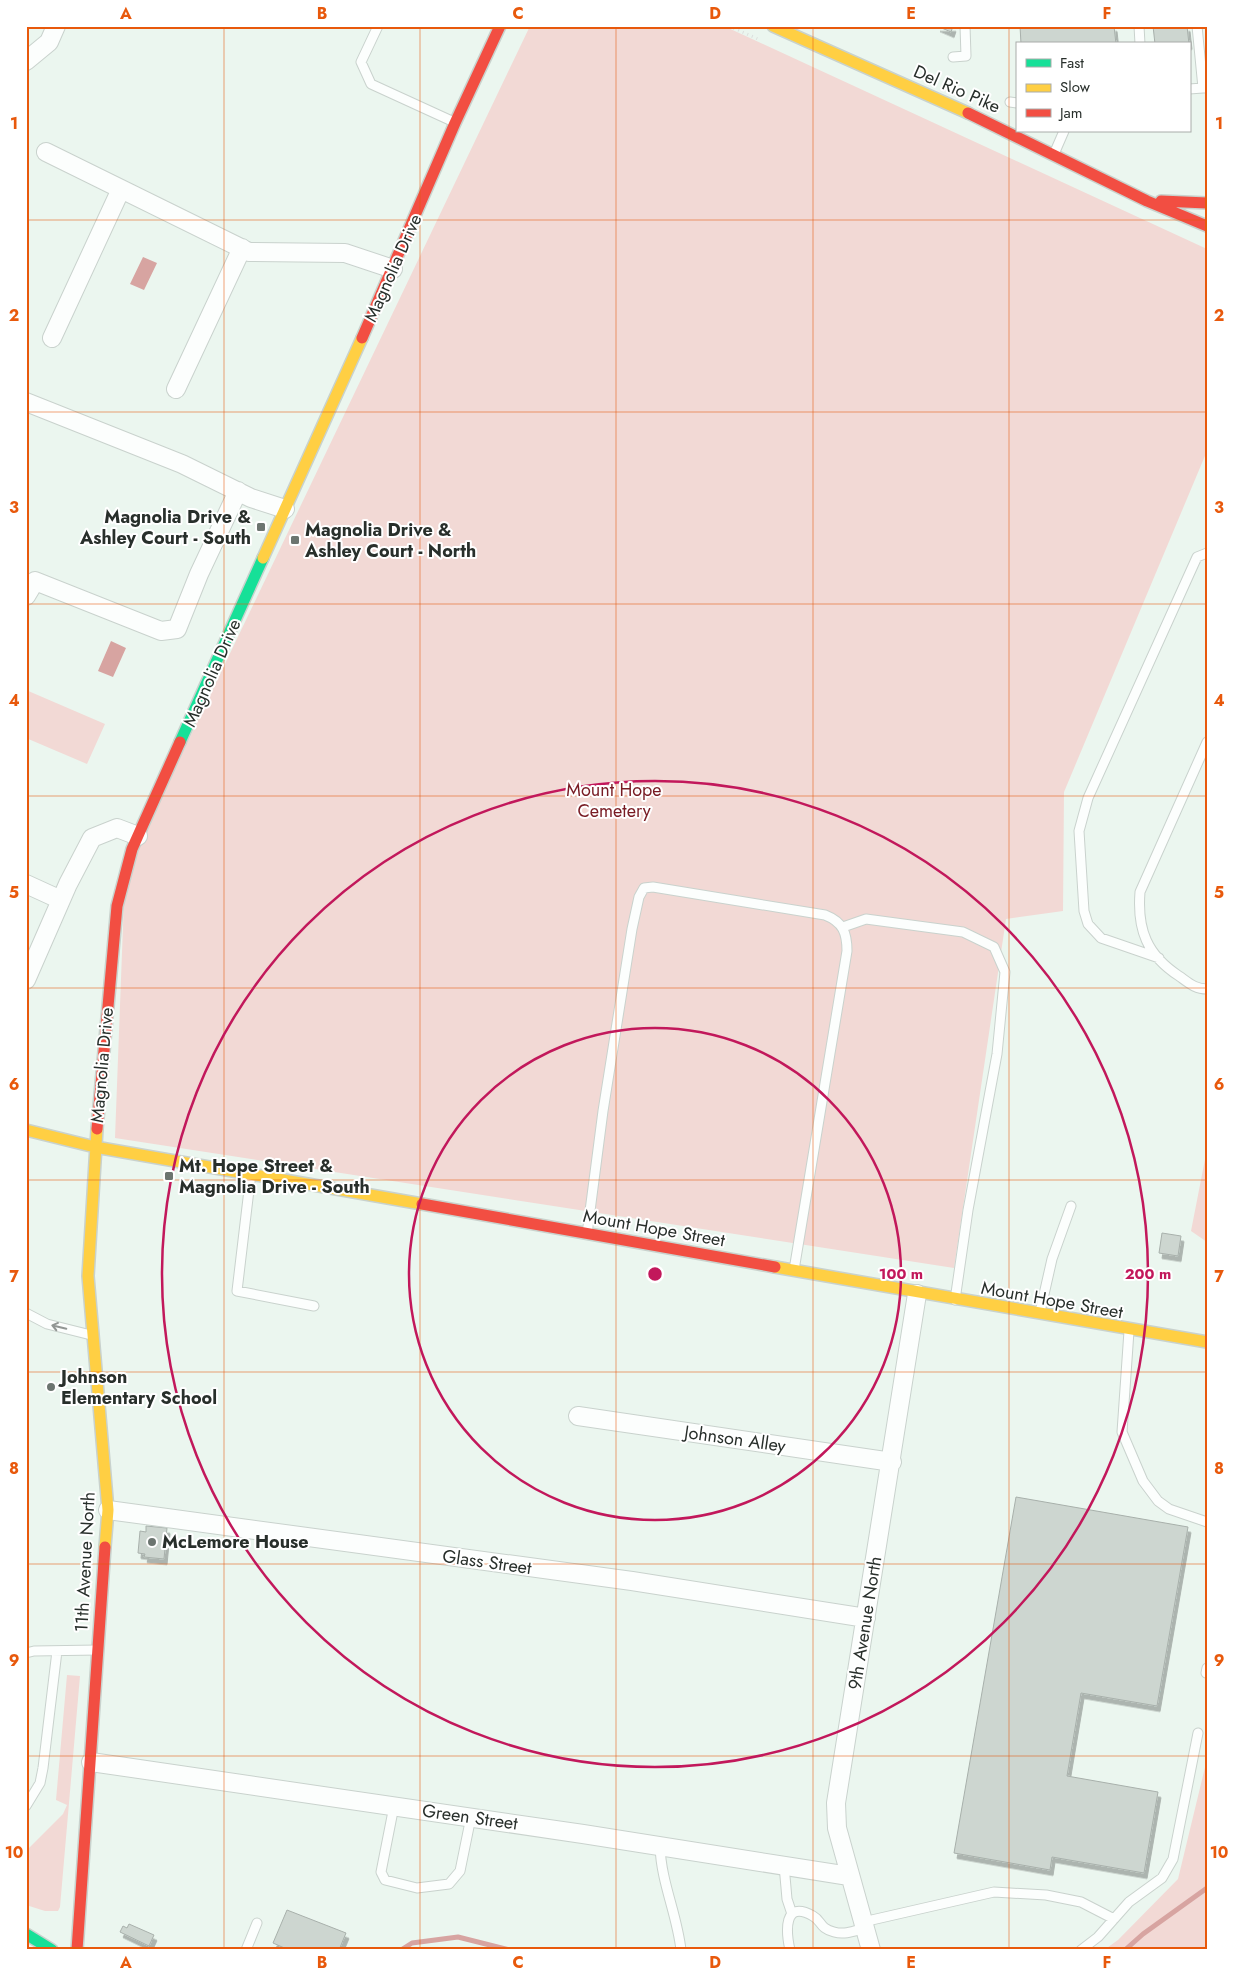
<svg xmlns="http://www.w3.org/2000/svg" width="1233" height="1976" font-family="Jost,sans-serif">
<defs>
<filter id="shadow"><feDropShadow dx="3" dy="5.5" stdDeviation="0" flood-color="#0004"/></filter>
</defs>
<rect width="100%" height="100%" fill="#ebf6ef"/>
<path fill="#f2d9d5" d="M530,26h194l483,223v202l-143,341 -1,119 -57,8 -52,349 -839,-130 10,-265z
M26,690l79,34 -18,40 -61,-26z
M1207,1149v93l-16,-11z
M67,1675l13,1 -20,231 -2,4h-13l-19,-6v-57l2,1 35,-35 4,-9 -11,-5z
M1207,1759v191h-103l14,-10 60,-61z"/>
<path fill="#d7a4a1" d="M143,257l14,6 -13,27 -14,-6z
M111,641l15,7 -13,29 -15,-6z"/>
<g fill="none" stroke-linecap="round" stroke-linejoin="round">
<path stroke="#d7a4a1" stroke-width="5" d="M401,1950l11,-7 46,-6 52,13
M1125,1950l18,-16 64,-46"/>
</g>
<path fill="#cdd6d0" stroke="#a8b0ab" filter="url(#shadow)" d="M937,26h16l-2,6z
M1020,26h94l2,18h-95z
M1153,26h34l2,18h-34z
M1162,1233l19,3 -3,20 -19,-3z
M1016,1497l172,30 -31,179 -76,-13 -14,83 91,16 -14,81 -92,-16 -2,13 -96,-17z
M146,1526l21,2 -3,31 -20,-2 1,-3 -7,-1 2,-22 6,1z
M287,1910l59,23 -7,17h-50l-16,-7z
M129,1924l25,11 -5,11 -29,-14 3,-6 4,2z"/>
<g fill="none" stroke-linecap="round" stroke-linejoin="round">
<g stroke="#c9d2cd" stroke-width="11">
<path id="lane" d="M378,26l-17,36 10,22 83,38
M1139,26l1,18
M1197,26l6,62h4
M953,57l13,-1 -1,-30
M1189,89l14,-1
M1010,102l7,1
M1054,154l10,-23
M1207,742l-67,150c-3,38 7,63 39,84 10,7 16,13 28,13
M843,927l23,-8 97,13 31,15 11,25 -8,82 -29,156 -13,90
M1159,958l-58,-20 -13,-14 -4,-13 -5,-80 9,-33 109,-241 10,-4
M251,1173l-14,118 77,15
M587,1234l16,-123 29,-182 7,-32 5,-9 9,-1 172,28c18,7 22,18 22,36l-53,319
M1040,1312l12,-53 19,-53
M26,1313l21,11 44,11
M1129,1331l-7,101 21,49 15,20 11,8 38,13
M26,1653l8,-2 64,-1
M1206,1673l1,-5
M26,1806l14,-23 3,-15 14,-117
M394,1806l-13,66 4,8 32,8 32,-4 11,-13 11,-54
M660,1846c1,36 17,68 21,104
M784,1865l3,34 5,15
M863,1922l131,-30 52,3 35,7 33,17
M246,1950l11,-27
M790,1950c-4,-18 -7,-51 23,-34 9,5 6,12 21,16 11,3 20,-1 31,-4
M1081,1950l17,-13 31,-35 33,-24 11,-19 25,-126"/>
</g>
<g stroke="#c9d2cd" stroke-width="20">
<path id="street" d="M26,61l23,-19 7,-16
M46,152l203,100 96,1 48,16
M52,338l69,-149
M176,389l66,-141
M26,402l156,62 69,34 34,11
M26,596l9,-15 126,50 16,-2 22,-55 39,-83
M26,884l35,16
M26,980l42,-96 24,-46 25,-10 21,8
M578,1416l314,46
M108,1510l524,71 234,37
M91,1762l492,72 266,42
M871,1950l-34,-122 -1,-25 81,-509"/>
</g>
<g stroke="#c9d2cd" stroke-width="14">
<path id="fast" d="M180,742l83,-184
M26,1934l26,16"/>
</g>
<g stroke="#c9d2cd" stroke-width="14">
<path id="slow" d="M773,26l195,87
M263,558l99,-220
M97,1129l-9,147 20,234 -3,37
M26,1130l69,17 327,57
M775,1267l432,75"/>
</g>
<g stroke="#c9d2cd" stroke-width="14">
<path id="jam" d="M968,113l179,88 60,25
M1161,201l46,2
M362,338l93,-215 45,-97
M97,1129l20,-223 15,-57 48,-107
M422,1204l353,63
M77,1950l28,-403"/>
</g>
<path stroke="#dcdfdd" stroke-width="3" stroke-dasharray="1 4" stroke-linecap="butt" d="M729,26l29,13"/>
<use href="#lane" stroke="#fcfefd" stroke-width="9"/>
<use href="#street" stroke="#fcfefd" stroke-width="18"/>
<use href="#fast" stroke="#16e098" stroke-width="11"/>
<use href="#slow" stroke="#ffcf43" stroke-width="11"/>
<use href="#jam" stroke="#f24e42" stroke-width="11"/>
</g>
<defs><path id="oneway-shaft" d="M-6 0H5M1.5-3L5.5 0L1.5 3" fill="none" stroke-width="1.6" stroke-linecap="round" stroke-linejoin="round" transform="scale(1.25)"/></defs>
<use stroke="#929694" href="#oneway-shaft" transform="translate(59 1327) rotate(-167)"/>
<path fill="none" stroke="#e8590c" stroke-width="1" stroke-opacity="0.55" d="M224,26v1924M420,26v1924M616,26v1924M813,26v1924M1009,26v1924M26,220h1181M26,412h1181M26,604h1181M26,796h1181M26,988h1181M26,1180h1181M26,1372h1181M26,1564h1181M26,1756h1181"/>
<g fill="none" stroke="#c2185b" stroke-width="2.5">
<circle cx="655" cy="1274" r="246"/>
<circle cx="655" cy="1274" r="493"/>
</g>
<g fill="#6c7570" stroke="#fff" stroke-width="2">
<rect x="256" y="522" width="10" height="10" rx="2.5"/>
<rect x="290" y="535" width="10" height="10" rx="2.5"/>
<rect x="164" y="1171" width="10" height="10" rx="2.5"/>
<circle cx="51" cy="1387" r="5"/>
<circle cx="152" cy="1542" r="5"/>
</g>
<g text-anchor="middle" stroke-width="4" stroke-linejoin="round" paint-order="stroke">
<g font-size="18" fill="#282f2b" stroke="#fff">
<text transform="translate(957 89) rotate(24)" y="6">Del Rio Pike</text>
<text transform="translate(393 268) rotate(-66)" y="6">Magnolia Drive</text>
<text transform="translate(212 673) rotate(-66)" y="6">Magnolia Drive</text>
<text transform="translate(102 1065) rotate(-85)" y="6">Magnolia Drive</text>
<text transform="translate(654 1228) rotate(10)" y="6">Mount Hope Street</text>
<text transform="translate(1052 1300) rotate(10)" y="6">Mount Hope Street</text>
<text transform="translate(735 1439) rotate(8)" y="6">Johnson Alley</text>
<text transform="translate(85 1562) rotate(-87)" y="6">11th Avenue North</text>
<text transform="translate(487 1562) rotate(8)" y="6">Glass Street</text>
<text transform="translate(865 1623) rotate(-81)" y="6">9th Avenue North</text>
<text transform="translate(470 1817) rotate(8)" y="6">Green Street</text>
</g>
<g font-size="18" font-weight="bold" fill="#282f2b" stroke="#fff" text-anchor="start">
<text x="251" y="523" text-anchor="end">Magnolia Drive &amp;<tspan x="251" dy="21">Ashley Court - South</tspan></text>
<text x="305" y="536">Magnolia Drive &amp;<tspan x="305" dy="21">Ashley Court - North</tspan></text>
<text x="179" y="1172">Mt. Hope Street &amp;<tspan x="179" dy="21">Magnolia Drive - South</tspan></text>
<text x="61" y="1383">Johnson<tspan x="61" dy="21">Elementary School</tspan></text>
<text x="162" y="1548">McLemore House</text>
</g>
<g font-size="18" fill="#781b23" stroke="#fff">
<text x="614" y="796">Mount Hope<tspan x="614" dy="21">Cemetery</tspan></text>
</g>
</g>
<circle cx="655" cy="1274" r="8" fill="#c2185b" stroke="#fff" stroke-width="2.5"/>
<g font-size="15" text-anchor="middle" font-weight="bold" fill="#c2185b" stroke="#fff" stroke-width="4" stroke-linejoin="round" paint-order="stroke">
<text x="901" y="1279">100 m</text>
<text x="1148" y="1279">200 m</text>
</g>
<rect width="1233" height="1976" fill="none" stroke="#ffffff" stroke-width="55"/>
<rect x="1016" y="42" width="175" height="90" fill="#ffffff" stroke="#a9acaa"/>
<rect x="1026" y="59" width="25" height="8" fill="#16e098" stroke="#a9acaa"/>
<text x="1060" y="68" font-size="15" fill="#282f2b">Fast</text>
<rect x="1026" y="84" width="25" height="8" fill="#ffcf43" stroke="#a9acaa"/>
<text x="1060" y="92" font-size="15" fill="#282f2b">Slow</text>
<rect x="1026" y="109" width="25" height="8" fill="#f24e42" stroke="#a9acaa"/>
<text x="1060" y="118" font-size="15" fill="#282f2b">Jam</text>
<rect x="28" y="28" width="1178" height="1920" fill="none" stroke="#e8590c" stroke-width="2"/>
<g font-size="16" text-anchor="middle" font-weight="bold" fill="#e8590c">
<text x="126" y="19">A</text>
<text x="322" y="19">B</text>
<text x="518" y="19">C</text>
<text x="715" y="19">D</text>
<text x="911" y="19">E</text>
<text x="1107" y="19">F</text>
<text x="14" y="129">1</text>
<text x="1219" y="129">1</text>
<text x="14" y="321">2</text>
<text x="1219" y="321">2</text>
<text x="14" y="513">3</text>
<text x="1219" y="513">3</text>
<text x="14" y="706">4</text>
<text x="1219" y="706">4</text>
<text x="14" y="898">5</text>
<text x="1219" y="898">5</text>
<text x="14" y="1090">6</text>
<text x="1219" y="1090">6</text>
<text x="14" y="1282">7</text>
<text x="1219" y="1282">7</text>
<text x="14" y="1474">8</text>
<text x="1219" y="1474">8</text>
<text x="14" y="1666">9</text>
<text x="1219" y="1666">9</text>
<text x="14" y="1858">10</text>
<text x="1219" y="1858">10</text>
<text x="126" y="1968">A</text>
<text x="322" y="1968">B</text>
<text x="518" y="1968">C</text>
<text x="715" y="1968">D</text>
<text x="911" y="1968">E</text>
<text x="1107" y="1968">F</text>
</g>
</svg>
